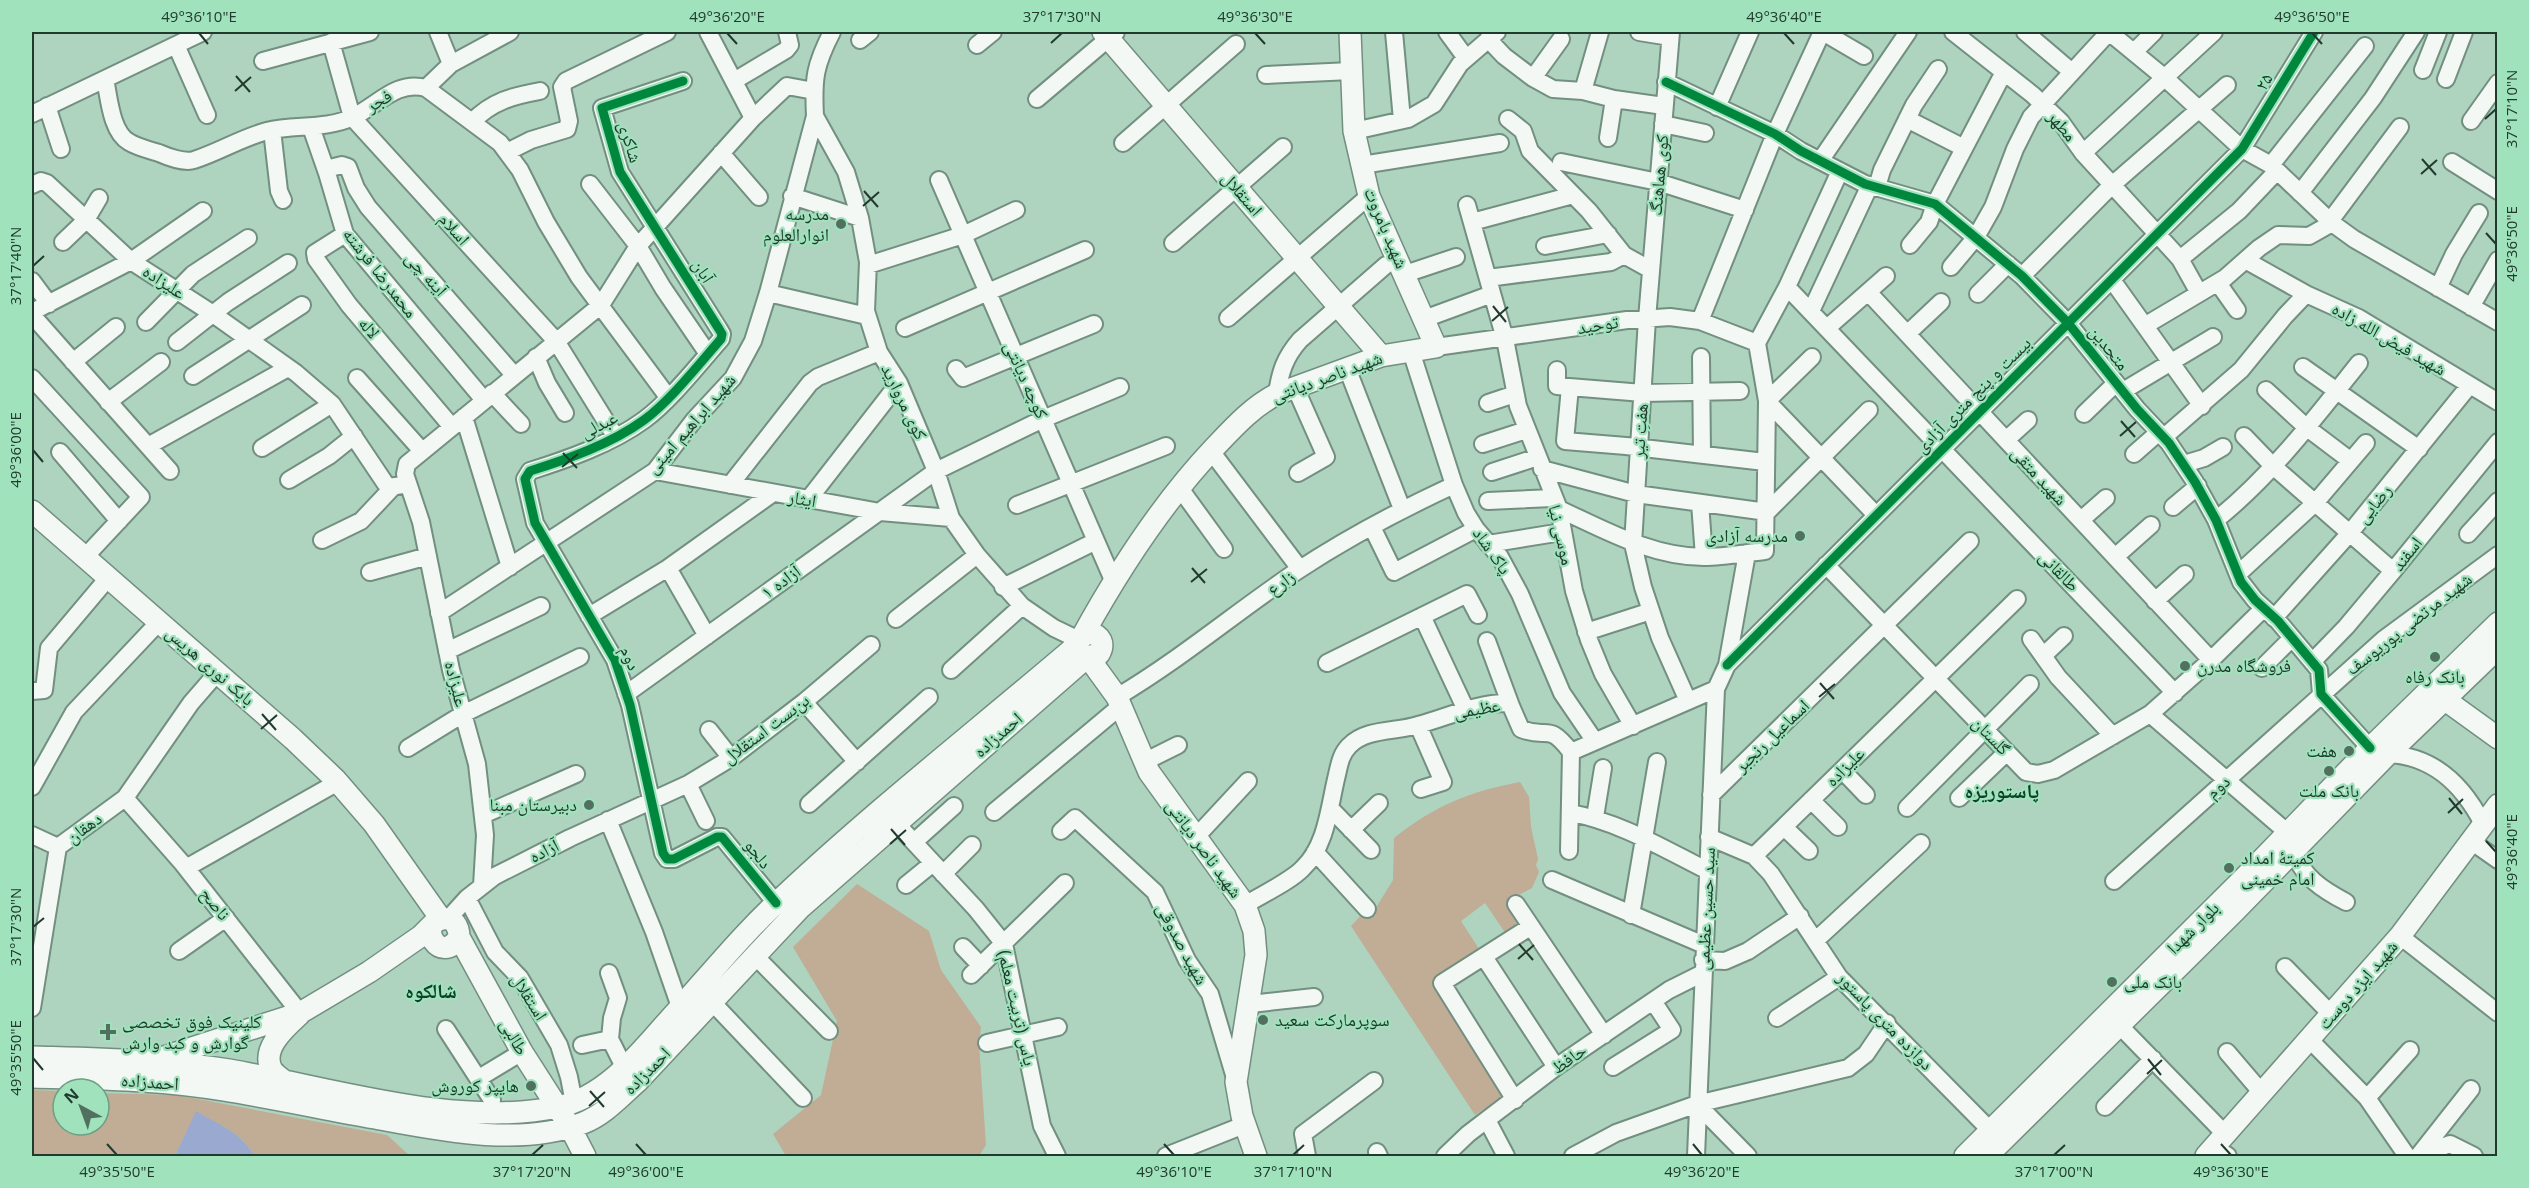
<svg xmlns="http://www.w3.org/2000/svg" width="2529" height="1188" font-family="'Open Sans','Noto Naskh Arabic',sans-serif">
<rect width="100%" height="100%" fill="#aed3be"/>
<path fill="#c1ac96" d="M1520,782l9,15 2,30 7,32 -2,6 3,7 -7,16 -21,11 10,26 -13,12 -23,-34 -24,18 22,34 -45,28 68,112 -31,20 -124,-189 16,-17 10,-3 16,-26 1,-42c42,-33 74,-46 126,-56z
M857,884l72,47 12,39 40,57 -2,17 7,101 -7,11h-193l-13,-22 48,-39 16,-74 -44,-74z
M32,1090l31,1v34h36v-32l78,2 210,40 23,21h-155c-18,-27 -33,-29 -59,-44l-21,44h-143z"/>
<path fill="#99a9d0" d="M196,1111c26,16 41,18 59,45h-80z"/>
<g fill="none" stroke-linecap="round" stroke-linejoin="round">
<g stroke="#728f80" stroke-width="20">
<path id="minor" d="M438,32l13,32
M708,32l45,86
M1394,32l8,88
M1447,32l19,26
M1639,32l31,5
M1671,32l-24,287 -14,225 10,43 17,51 28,63
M1823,32l41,24
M1953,32l80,63 28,27 22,31 97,106 19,34
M2025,32l47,40
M2109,32l56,46 77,71 29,16 61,58 22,16 144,83
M1488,39l16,17 29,22 20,11 30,2 31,8 50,7
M860,40l10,-8
M331,42l21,75 204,224 59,95
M176,45l31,70
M977,45l16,-13
M2134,52l20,-20
M263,61l107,-29
M2423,70l15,-38
M1266,75l85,-4
M1533,78l28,-39
M105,79c4,18 6,53 24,63 8,5 20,8 30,11 9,4 26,10 35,7 25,-8 47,-22 73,-29 28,-7 58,-1 86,-14 25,-12 43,-37 73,-29l74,55 20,27 26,52 33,55 89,120
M2446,79l18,-47
M683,81l-81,27 18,64 99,157 3,5 -1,5c-22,25 -51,62 -77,81 -33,24 -76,39 -114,51l-5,8 10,44 80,137 15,45 33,148 4,6h7l43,-22h5l54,66
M734,81l52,-31 4,-5 -3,-13
M1666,82l109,52 26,17 64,33 70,20 87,72 46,47 69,86 32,34 26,39 21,38 25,62 14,18 23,21 41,49 2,24 49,54
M426,88l25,-24 59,-32
M1583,91l17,-59
M1037,99l79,-67
M47,106l14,43
M1717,107l33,-75
M32,114l171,-82
M815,116l31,56 14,46 8,44 -2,49 13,41 20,31 37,88 15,47 26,37 45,51 32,22 25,12
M1508,119l15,12 7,20 59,60 35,44 27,15
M1907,119l57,29
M2471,121l27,-38
M472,122c20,-21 41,-26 68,-31
M1663,124l42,9
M311,127l16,46 18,61 139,166
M272,130l7,61 4,9
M1354,131l54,-12 26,-15 26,-40 37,-32
M1608,138l6,-39
M1123,143l113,-99
M507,152l24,-12 36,-11 2,-8 -7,-34 4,-6 101,-49
M721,153l38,44
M2083,153l131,-121
M1820,161l88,-129
M1561,162l97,20 87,28
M2452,162l46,29
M1362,165l138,-22
M2271,165l94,-119
M326,169l16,-4 6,2 8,21 12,19 146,168
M939,180l174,400
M590,184l48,62 25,42 45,66
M32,185l9,-4 6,2 84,78 82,53 83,59 36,31 53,79 5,4 18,-3
M1877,187l5,-17 32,-65 24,-36
M2300,193l73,-95 43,-66
M792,196l68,22
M1467,205l38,134 13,67 41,103 15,82 15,49 14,34 30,52
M2330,221l70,-94
M1472,222l101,-27
M345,234l-30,19 1,6 33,46 103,122
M63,242l23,-22 13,-22
M1173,243l110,-96
M1910,245l19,-23 6,-18 69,-132
M1545,246l63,-12
M2180,259l59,-48 38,-40
M2247,261l59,33 53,24 139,84
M868,265l95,-30 53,-25
M1951,267l25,-30 17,-30 22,-58 16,-32 78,-85
M1405,274l51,-17
M2022,276l90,-91 115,-100
M1488,278l123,-16 13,-7
M2112,280l90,126
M32,281l17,23
M2218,283l19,27
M1787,287l388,406
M2438,288l16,-34 25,-41
M1868,292l343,368
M768,293l99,23
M1978,294l30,-30
M2471,307l27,-47
M1811,311l59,-126
M32,312l99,-51 72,-50
M32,315l138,156
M1228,318l141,-122
M1424,319l68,-25
M1700,321l75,-187 47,-102
M146,322l47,-48 55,-36
M2146,325l79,-47 34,-30 19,-13 31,1 23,-13
M905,328l180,-78
M1827,328l59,-52
M1907,334l34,-32
M177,342l51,-40 60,-39
M1757,343l30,-56 53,-116
M1436,347l191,-27 43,-3 30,4 57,22
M1411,351l43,134 12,28 10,16 24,28 20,37 42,99 32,47
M536,357l11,26 18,30
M1701,357l1,98
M73,362l43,-35
M2303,367l116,82
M1347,368l55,141
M956,369l7,9 131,-54
M1557,370v16l86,7 97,-2
M193,376l109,-71
M32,378l109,119 -56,60
M357,378l65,73
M1295,387l31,70 -28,16
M1570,387l-5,54 61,5 139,16
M2266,390l40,37 45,34
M2123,391l90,-54
M492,393l29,31
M1277,394c3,-22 8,-37 23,-54l86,-75
M1767,401l109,114
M1767,401l45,-44
M108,402l53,-40
M1488,403l27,-9
M2084,414l32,-31
M464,417l46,150
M2244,436l29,30 120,105
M2164,437l77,-67 44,-54 21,-22
M2006,440l22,-20
M1483,444l43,-14
M148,446l140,-78
M262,448l70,-44
M1211,451l89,118
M60,452l59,69
M2134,454l25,-22
M2184,464l20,-6 19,-11
M1542,469l94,25 131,18 102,-102
M655,471l225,41 71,6
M1492,472l46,-15
M289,480l40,-24 25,-20
M730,485l80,-102 8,-6 61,-25
M1179,487l45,62
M808,500l91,-117
M1488,501l65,-3
M1700,503l4,54
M1017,505l149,-59
M2173,507l25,-21
M1559,509c46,21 93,48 145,48 20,0 41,-4 61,-6l2,-150 -10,-58
M2081,520l25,-22
M2216,520c55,-44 99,-102 143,-157
M1372,527l22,45 82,-43
M2468,534l30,-33
M322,540l39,-19 33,-35
M1488,544l74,-12
M2115,557l36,-32
M1826,565l200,207 12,2 16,-4 96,-56 61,-54 53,-52
M668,568l39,68
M370,572l58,-16
M2238,574l77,-71 51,-60
M1003,587l93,-46
M2155,601l30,-27
M439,613l216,-142 39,-51 39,-42 20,-37 15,-48 47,-177c-2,-38 0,-51 17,-84
M589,616l79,-48 105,-75
M1422,616l44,94
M2274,618l75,-84 120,-148
M896,619l81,-64
M1586,632l65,-21
M2031,639l27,38 55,59
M1487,641l24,65
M447,651l94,-45
M2043,656l21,-20
M2312,662l34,-35 47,-56 105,-129
M1327,663l140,-69 11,21
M1727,665l515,-516 72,-117
M2262,668l30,-30
M951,670l71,-64
M32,691l12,-1 5,-42 59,-70
M626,694l310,-223 107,-52 77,-32
M1117,697c64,-38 119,-85 180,-126 50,-33 103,-61 157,-86
M804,702l53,60
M2150,714l138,119
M1418,725l25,57 -22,7
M709,730l22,28
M408,748l55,-34 117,-57
M1571,752l145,-63
M2388,754c46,2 75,31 95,70
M1144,762l34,-17
M1842,770l24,25
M688,784l18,37
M32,787l42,-75 85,-90
M1711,795l259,-254
M125,798l58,66 117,149
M1959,798l48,-46
M1811,800l27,27
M809,804l120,-107
M1330,808l41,42
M1907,808l123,-124
M994,812l128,-107
M1571,813c49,9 93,36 137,58
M483,815l93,-41
M1595,817l8,-49
M608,820l46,112 26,75
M896,823l80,86 28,35 38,182 15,30
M1784,827l25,24
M1351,830l28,-27
M1061,831l14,-13 80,74 32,68 23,34 25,84
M32,835l26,12
M1709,837l45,19 17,18 68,103 152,154
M1195,838l53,-57
M2471,841l27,19
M914,842l40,-36
M1569,851l2,-99
M1315,852l52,57
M2293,852c11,25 28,37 53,50
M1754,856l263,-257
M186,868l152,-86
M943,874l29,-29
M1552,880l152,65
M2114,881l270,-242 114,-84
M906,885l27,-22
M482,886l3,-51 -8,-71 -26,-94 -30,-148 -16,-48 2,-10 194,-159 37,-59 115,-128 34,-32 27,5
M467,898l28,54 25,26 39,67 10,32 5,26
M1516,904l88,131
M1245,905c16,-10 46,-24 58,-37 23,-22 26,-59 33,-89 3,-12 4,-24 13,-33 17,-18 48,-14 69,-21 30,-8 58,-22 89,-22l4,3 10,23c28,11 26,-8 50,23
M1631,915l26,-153
M448,919l19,-21 28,-22 75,-38 118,-54 43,-26 73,-56 67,-57
M2400,936l98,77
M1816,940l105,-97
M963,947l18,19
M179,951l47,-33
M755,956l74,75
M1484,957l72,110
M1703,960l22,1 23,-10 52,-35
M2285,967l47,48
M609,973l9,25 -6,20 -2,21 15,30
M971,975l94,-92
M712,1002l91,96
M1250,1004l64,-7
M32,1008l26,-161 67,-49 66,-95 26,-30
M1777,1018l62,-41
M2120,1026l105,108
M446,1029l46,71
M2310,1040l57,58 40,58
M987,1043l71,-16
M582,1045l28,-6
M2227,1052l35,41
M1613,1067l59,-37 -19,-29
M479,1078l43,-26
M2367,1098l43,-48
M1515,1100l-73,-117 88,-56
M1697,1104l51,52
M2105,1107l48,-48
M1487,1120l19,36
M2214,1147l14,9
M1377,1152l2,4
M2419,1155l52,-66
M2420,1155l30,-11 24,12
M1166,1156l78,-31
M1307,1156l-4,-22 71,-53
M1445,1156l23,-22 88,-67 113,-77 34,-17
M1573,1156l43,-23 81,-29 151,-36 18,-14 21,-31
M1696,1156l20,-467 11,-24 20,-112"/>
</g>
<g stroke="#728f80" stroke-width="24">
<path id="major" d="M1103,32l278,324
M32,511l261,228 43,41 38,44 67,95
M1083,635c37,-67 79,-132 132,-188 19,-20 37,-40 62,-53l104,-38 55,-9 -67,-151 -15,-65 -4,-99
M1088,657l29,40 32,75 96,133 9,26 2,24 -20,127 6,34 14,40
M2444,699l54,39
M459,937c-18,30 -44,-13 -16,-18 11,-2 16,8 16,18l63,115 48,75 15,29
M32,1057c65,2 132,3 197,13 103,18 226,58 329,37 51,-11 85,-59 118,-95 36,-40 70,-82 110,-118 93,-87 194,-166 291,-249l4,-8 9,-4c11,2 15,11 9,21l-12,3 -287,251 -163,174c-17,15 -33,33 -54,41 -64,24 -143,7 -208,-5 -51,-9 -101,-20 -152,-28 -64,-11 -128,-11 -191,-13
M158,1059l142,-46 69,-41 52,-36 13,-13
M283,1080c-4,-3 -9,-7 -11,-10 -12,-21 14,-43 27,-55
M1965,1156l281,-280 124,-128 128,-125
M1987,1156l247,-244 154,-158 110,-106
M2206,1156l194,-220 98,-131"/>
</g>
<use href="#minor" stroke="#f3f8f5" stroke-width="16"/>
<use href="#major" stroke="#f3f8f5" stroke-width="21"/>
<g stroke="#9fe2bc" stroke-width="13">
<path id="cycleway" d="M683,81l-81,27 18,64 99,157 3,5 -1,5c-22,25 -51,62 -77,81 -33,24 -76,39 -114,51l-5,8 10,44 80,137 15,45 33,148 4,6h7l43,-22h5l54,66
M1666,82l109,52 26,17 64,33 70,20 87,72 46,47 69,86 32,34 26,39 21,38 25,62 14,18 23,21 41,49 2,24 49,54
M1727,665l515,-516 72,-117"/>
</g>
<use href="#cycleway" stroke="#00873e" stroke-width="9"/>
</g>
<path fill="none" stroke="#203b2d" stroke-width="2" d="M199,33l9,11M727,33l10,11M1255,33l10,11M1784,33l10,11M2312,33l10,11M1051,43l11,-10M236,76l14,16M235,91l16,-14M2485,119l11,-10M2422,159l14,16M2421,174l16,-14M864,191l14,16M863,206l16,-14M2486,233l10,11M33,266l11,-10M1493,306l13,16M1492,321l16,-14M2121,421l14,16M2120,436l16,-14M33,450l10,12M563,453l14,15M562,467l16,-13M1192,568l13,15M1191,582l16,-13M1820,683l14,16M1819,697l16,-13M262,714l14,16M261,729l16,-14M2449,798l13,16M2448,813l15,-14M891,829l14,16M2486,841l10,11M890,844l16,-14M33,927l11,-9M1519,944l14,16M1518,959l16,-14M33,1058l10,12M2148,1059l13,16M2147,1074l15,-14M590,1091l14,16M589,1106l16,-14M107,1144l10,11M636,1144l10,11M1164,1144l10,11M1693,1144l9,11M2221,1144l10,11M532,1155l11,-10M1293,1155l11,-10M2054,1155l11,-10"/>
<g fill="#527060" stroke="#9fe2bc" stroke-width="2">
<circle cx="841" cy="224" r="6"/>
<circle cx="1800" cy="536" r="6"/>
<circle cx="2435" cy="657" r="6"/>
<circle cx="2185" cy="666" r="6"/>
<circle cx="2349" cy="751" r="6"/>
<circle cx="2329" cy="771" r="6"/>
<circle cx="589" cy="805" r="6"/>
<circle cx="2229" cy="868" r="6"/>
<circle cx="2112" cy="982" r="6"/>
<circle cx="1263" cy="1020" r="6"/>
<path d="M105 1023h6v6h6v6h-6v6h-6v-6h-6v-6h6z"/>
<circle cx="531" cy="1086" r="6"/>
</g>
<g text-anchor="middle" stroke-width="4.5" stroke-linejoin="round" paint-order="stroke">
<g font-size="18" fill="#203b2d" stroke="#9fe2bc">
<text transform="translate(2264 82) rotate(-59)" y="6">۲۵</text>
<text transform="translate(379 101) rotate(-31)" y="6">فجر</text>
<text transform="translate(2062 126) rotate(50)" y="6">مطهر</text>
<text transform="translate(630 142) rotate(73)" y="6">شاکری</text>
<text transform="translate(1659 175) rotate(-85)" y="6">کوی هماهنگ</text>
<text transform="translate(1242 194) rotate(49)" y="6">استقلال</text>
<text transform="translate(1386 228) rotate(67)" y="6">شهید بامروت</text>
<text transform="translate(454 229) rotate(48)" y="6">اسلام</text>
<text transform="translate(703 271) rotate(58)" y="6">آبان</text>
<text transform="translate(380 273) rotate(52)" y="6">محمدرضا فرشته</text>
<text transform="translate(426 274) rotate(48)" y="6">آینه چی</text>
<text transform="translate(164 282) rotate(33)" y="6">علیزاده</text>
<text transform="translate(1598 325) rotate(-9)" y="6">توحید</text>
<text transform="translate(369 328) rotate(50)" y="6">لاله</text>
<text transform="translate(2389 339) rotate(30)" y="6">شهید فیض الله زاده</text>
<text transform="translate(2109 348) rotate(51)" y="6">متحدین</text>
<text transform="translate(1327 377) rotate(-20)" y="6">شهید ناصر دیانتی</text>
<text transform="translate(1026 380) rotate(66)" y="6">کوچه دیانتی</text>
<text transform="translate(1973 395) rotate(-45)" y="6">بیست و پنج متری آزادی</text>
<text transform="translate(904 402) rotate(64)" y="6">کوی مروارید</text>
<text transform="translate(691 424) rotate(-49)" y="6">شهید ابراهیم امینی</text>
<text transform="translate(599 425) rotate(-27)" y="6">عبدلی</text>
<text transform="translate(1640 431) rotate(-86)" y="6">هفتِ تیر</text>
<text transform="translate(2039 476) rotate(47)" y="6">شهید متقی</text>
<text transform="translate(802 499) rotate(10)" y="6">ایثار</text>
<text transform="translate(2374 504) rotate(-51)" y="6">رضایی</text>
<text transform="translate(1561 535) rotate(77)" y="6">موسی نیا</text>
<text transform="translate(1492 551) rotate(55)" y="6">پاک شاد</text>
<text transform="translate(2407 554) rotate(-52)" y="6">اسفند</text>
<text transform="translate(2059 571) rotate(46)" y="6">طالقانی</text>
<text transform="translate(781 582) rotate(-36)" y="6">آزاده ۱</text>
<text transform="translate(1281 583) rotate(-35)" y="6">زارع</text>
<text transform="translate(2409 624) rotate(-38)" y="6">شهید مرتضی پوریوسف</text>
<text transform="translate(630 658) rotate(66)" y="6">دوم</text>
<text transform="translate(210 666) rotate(41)" y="6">بابک نوری هریس</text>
<text transform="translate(456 684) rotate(76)" y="6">علیزاده</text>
<text transform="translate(1477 709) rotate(-10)" y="6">عظیمی</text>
<text transform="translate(766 729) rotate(-37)" y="6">بن‌بست استقلال</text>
<text transform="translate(998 735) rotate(-41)" y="6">احمدزاده</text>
<text transform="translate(1772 736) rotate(-44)" y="6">اسماعیل رنجبر</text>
<text transform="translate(1991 736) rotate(46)" y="6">گلستان</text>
<text transform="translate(1845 767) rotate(-45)" y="6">علیزاده</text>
<text transform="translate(2218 787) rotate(-42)" y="6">دوم</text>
<text transform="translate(84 828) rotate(-36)" y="6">دهقان</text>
<text transform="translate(1204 849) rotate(54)" y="6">شهید ناصر دیانتی</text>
<text transform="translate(544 851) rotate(-27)" y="6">آزاده</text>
<text transform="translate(758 854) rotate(52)" y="6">دلجو</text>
<text transform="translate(215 904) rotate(51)" y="6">ناصح</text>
<text transform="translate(1706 909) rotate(-87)" y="6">سید حسین عظیمی</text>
<text transform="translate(2193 928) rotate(-45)" y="6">بلوار شهدا</text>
<text transform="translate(1182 944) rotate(62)" y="6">شهید صدوقی</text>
<text transform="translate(2358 985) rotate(-49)" y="6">شهید ایزد دوست</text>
<text transform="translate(529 997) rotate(58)" y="6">استقلال</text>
<text transform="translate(1017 1008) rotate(77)" y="6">یاس (تربیت معلم)</text>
<text transform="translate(1885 1021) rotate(46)" y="6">دوازده متری پاستور</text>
<text transform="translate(514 1037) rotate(61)" y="6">طالبی</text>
<text transform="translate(1569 1059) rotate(-35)" y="6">حافظ</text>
<text transform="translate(647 1071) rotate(-45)" y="6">احمدزاده</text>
<text transform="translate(150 1082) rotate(4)" y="6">احمدزاده</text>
</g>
<g font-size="18" fill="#203b2d" stroke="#9fe2bc" text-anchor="end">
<text x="829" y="220">مدرسه<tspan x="829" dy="21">انوارالعلوم</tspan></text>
<text x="1788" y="542">مدرسه آزادی</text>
<text x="2197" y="672" text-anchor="start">فروشگاه مدرن</text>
<text x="2435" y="683" text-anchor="middle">بانک رفاه</text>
<text x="2337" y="757">هفت</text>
<text x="2329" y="797" text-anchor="middle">بانک ملت</text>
<text x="577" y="811">دبیرستان مبنا</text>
<text x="2241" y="864" text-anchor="start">کمیتهٔ امداد<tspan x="2241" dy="21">امام خمینی</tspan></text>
<text x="2124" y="988" text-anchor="start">بانک ملی</text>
<text x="1275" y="1026" text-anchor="start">سوپرمارکت سعید</text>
<text x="122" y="1028" text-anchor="start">کلینیک فوق تخصصی<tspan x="122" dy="21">گوارش و کبد وارش</tspan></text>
<text x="519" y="1092">هايپر كوروش</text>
</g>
<g font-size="20" font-weight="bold" fill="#0c4029" stroke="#9fe2bc">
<text x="2002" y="798">پاستوریزه</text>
<text x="431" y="998">شالکوه</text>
</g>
</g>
<rect width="2529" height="1188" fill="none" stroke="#9fe2bc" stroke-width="66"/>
<g transform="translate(81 1107) rotate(319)"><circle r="28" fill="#9fe2bc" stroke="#6c9f83" stroke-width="1.5"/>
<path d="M0-4.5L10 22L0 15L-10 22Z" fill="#527060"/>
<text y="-9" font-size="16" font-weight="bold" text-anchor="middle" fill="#203b2d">N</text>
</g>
<rect x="33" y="33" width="2463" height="1122" fill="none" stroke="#203b2d" stroke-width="2"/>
<g font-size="15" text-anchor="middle" fill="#203b2d">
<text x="199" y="22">49°36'10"E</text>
<text x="727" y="22">49°36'20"E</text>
<text x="1062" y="22">37°17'30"N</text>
<text x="1255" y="22">49°36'30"E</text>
<text x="1784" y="22">49°36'40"E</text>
<text x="2312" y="22">49°36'50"E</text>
<text transform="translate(2512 109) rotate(-90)" y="5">37°17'10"N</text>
<text transform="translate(2512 244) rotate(-90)" y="5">49°36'50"E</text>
<text transform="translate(16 266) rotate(-90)" y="5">37°17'40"N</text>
<text transform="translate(16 450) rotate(-90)" y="5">49°36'00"E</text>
<text transform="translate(2512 852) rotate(-90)" y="5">49°36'40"E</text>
<text transform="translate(16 927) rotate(-90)" y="5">37°17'30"N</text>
<text transform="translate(16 1058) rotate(-90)" y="5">49°35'50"E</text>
<text x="117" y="1177">49°35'50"E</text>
<text x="532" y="1177">37°17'20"N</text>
<text x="646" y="1177">49°36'00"E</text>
<text x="1174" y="1177">49°36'10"E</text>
<text x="1293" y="1177">37°17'10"N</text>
<text x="1702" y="1177">49°36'20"E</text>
<text x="2054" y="1177">37°17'00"N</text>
<text x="2231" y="1177">49°36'30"E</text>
</g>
</svg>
